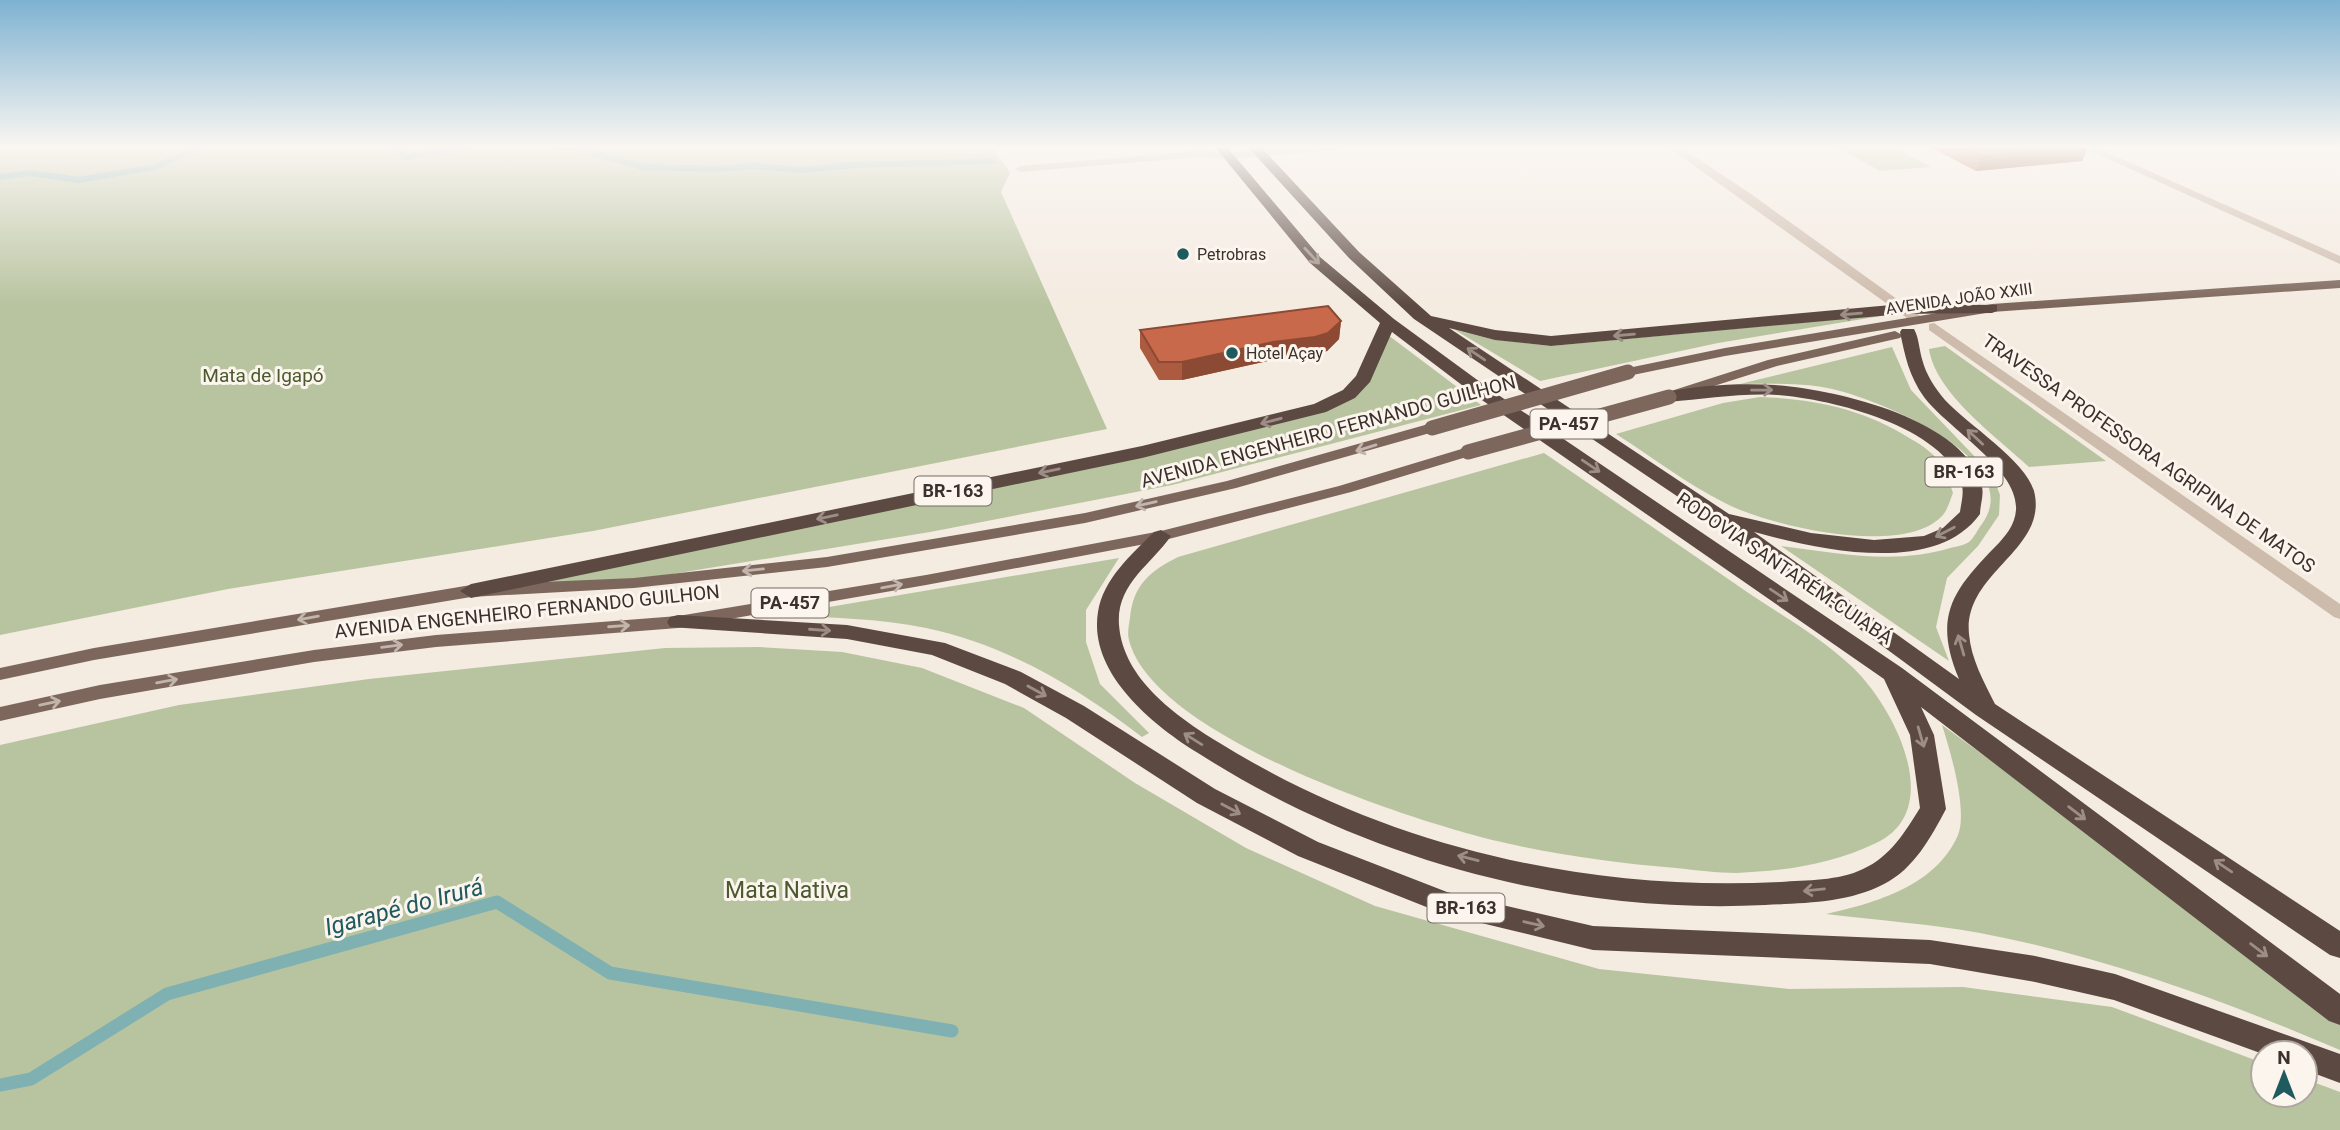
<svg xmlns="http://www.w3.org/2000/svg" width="2340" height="1130" font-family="Roboto,sans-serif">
<rect width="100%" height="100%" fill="#f4ebe1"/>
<path fill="#b8c4a0" d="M0,147h993l17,26 -9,19 106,237 -514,102 -365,58 -228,46z
M1836,147h57l39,20 -52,4z
M1893,314l-175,29 -178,38 -85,-51 37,9 58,7z
M1384,332l97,73 -309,80 -242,47 -276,45 -183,14 782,-165 96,-32z
M1945,346l161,115 -77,6c-33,-31 -93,-73 -100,-118z
M1892,347l19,43 68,71 15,18 6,16 -1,20 -21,31 -31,32 -11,49 13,34 -168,-115c56,7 114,19 169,2 5,-1 15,-3 19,-6 5,-4 9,-13 13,-18 45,-64 -97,-121 -142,-133 -32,-9 -67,-7 -100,-7z
M1760,397c55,2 104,12 151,42 11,6 26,17 33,28 4,8 6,18 9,26 -3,7 -6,19 -12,24 -40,40 -172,9 -216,-14 -38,-19 -73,-46 -109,-69l107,-31z
M1544,453c69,47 138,94 206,141 33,22 70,43 99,70 42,37 100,145 27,179 -43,21 -91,28 -139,30 -20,0 -41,-3 -61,-5 -60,-5 -120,-13 -179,-27 -88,-21 -344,-105 -368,-201 -2,-7 0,-15 1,-22 3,-33 20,-47 48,-61z
M1119,558l-33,52v32l14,42 49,49 -7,4c-65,-50 -135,-92 -216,-109 -47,-10 -96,-10 -144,-13z
M759,647l83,5 80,16 102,40 111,75 111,65 129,58 224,63 190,20 174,-2 149,20 151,56v32h42v-16l35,13v38h-2340v-385l179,-40 190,-26 296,-31z
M1942,725l398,289v36c-115,-49 -237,-94 -360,-117 -51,-9 -103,-13 -154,-19 49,-11 110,-28 132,-79 10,-25 -8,-85 -16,-110z"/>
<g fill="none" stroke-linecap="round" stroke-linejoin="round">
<path stroke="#7fb0b2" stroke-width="6" d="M393,147l13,10 61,-10
M557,147l18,1 68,19 74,2 36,-3 51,4 49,-5 140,-4
M0,177l31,-4 48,7 76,-13 44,-20"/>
<path stroke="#7fb0b2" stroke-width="13" d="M0,1085l31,-6 136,-85 330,-92 113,71 342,58"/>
<path fill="#cdbbac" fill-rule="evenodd" d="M1301,147h40l-5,3 -109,9 -28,-2 -179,15 -5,-3 5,-3 179,-15 28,2z
M1668,147h12l71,47 175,126 -7,4 -5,-1z
M2082,147h13l245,109v8z
M1934,323l406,281v15l-6,-2 -405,-287v-6z"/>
<path fill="#7d675c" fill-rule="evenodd" d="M2340,280v8l-348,24 -267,44 -97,20 -7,-4 7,-4 97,-20 267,-44z
M1895,331l7,4 -2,3 -123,28 -101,32 -7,-4 2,-3 97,-31z
M1432,423l8,5 -3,3 -201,57 -151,35 -258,44 -193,21 -163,9 -377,63 -94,20v-12l94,-20 377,-63 163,-7 193,-21 258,-44 142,-32z
M1468,447l8,5 -3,3 -122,37 -190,49 -235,44 -248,43 -242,19 -122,15 -214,37 -100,22v-14l100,-22 214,-35 122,-15 242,-19 248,-41 235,-44 178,-45z"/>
<path fill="#5c4a42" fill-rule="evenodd" d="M1215,147h12l93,110 74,62 97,71 411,278 438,326v31l-11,-4 -408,-314 13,28 12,74c-15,28 -32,60 -62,75 -36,19 -80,19 -119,21 -196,10 -402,-46 -567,-152 -45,-28 -110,-80 -100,-141 5,-33 34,-58 56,-80l7,-2 10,6c-20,29 -55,48 -52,89 4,54 57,91 99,117 167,104 366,150 562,140 26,-2 59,-1 83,-13 27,-12 42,-37 57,-61l-10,-73 -26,-56 -405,-281 -87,-66 -22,50 -15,16 -29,14 -184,46 -671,140 -11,-7 11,-7 671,-138 172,-42 29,-14 13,-14 24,-53 -70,-60z
M1248,147h13l98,105 72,64 64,14 56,6 351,-32 95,1v6l-5,2 -90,1 -351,32 -56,-6 -46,-12 280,186 82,19 63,7 50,-4 19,-8 17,-16c1,-8 4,-18 2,-26 -17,-60 -132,-87 -185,-91 -36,-2 -73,4 -108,7l-9,-5 3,-4c34,-8 77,-10 112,-8 59,4 192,34 207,102 2,8 -2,19 -2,27 -45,63 -163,35 -226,18l205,147c-26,-62 -7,-88 36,-132 10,-10 20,-22 21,-37 3,-41 -68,-81 -92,-113 -15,-21 -19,-41 -24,-65l2,-3h12c5,9 5,20 8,30 4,16 13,29 23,41 23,25 80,60 89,91 15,59 -71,81 -65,143 2,25 15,48 26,70l345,227v27l-10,-3 -354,-240 -274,-202 -288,-194 -65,-61z
M678,615l169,10 98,18 76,29 63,34 131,83 103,53 129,50 146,34 337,14 105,16 80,18 225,80v29l-35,-13v-17l-42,1 -149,-54 -79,-18 -105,-18 -337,-14 -149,-36 -146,-58 -101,-53 -131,-85 -61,-34 -73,-29 -85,-16 -177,-12 -3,-5 3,-5z"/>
<path stroke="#7d675c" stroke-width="15" d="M1432,428l196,-56
M1468,452l201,-55"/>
</g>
<path fill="#ac5a40" d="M1930,147h158l-6,14 -106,10z
M1341,321l-2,18 -12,12 -14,4 -41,5 -90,20h-23l-19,-32v-18z"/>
<path fill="#8c4a34" d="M2088,147l-6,14 -106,10 6,-15z
M1341,321l-2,18 -12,12 -14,4 -41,5 -90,20v-18z"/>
<path fill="#c8694b" stroke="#8c4a34" stroke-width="2" d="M1963,147h121l-102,9z
M1328,306l13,15 -13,12 -13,4 -42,5 -91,20h-23l-19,-32z"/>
<defs><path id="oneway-shaft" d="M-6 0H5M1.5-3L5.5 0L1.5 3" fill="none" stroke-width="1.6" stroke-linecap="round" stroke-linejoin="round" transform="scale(1.75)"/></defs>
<g stroke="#9c8e87">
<use href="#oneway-shaft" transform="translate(1312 256) rotate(47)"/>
<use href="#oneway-shaft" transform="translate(1851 314) rotate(175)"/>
<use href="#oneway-shaft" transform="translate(1624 335) rotate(175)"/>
<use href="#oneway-shaft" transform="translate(1476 354) rotate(-146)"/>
<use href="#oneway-shaft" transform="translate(1762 390) rotate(-1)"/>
<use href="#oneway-shaft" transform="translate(1271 421) rotate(165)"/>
<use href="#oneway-shaft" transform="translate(1975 437) rotate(-137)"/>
<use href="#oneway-shaft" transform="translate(1591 466) rotate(34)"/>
<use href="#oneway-shaft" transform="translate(1049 471) rotate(168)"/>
<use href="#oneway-shaft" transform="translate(827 517) rotate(168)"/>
<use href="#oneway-shaft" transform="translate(1945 532) rotate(153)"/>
<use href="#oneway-shaft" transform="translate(1779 595) rotate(34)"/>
<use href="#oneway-shaft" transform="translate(820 630) rotate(4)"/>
<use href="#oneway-shaft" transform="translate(1961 645) rotate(-106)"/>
<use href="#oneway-shaft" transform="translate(1037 691) rotate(29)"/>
<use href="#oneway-shaft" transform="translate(1921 737) rotate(74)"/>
<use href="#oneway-shaft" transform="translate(1193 739) rotate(-148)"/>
<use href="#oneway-shaft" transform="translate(1231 809) rotate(28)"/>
<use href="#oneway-shaft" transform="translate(2077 813) rotate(37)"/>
<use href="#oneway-shaft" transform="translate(1468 858) rotate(-166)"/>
<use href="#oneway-shaft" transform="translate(2223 866) rotate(-146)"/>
<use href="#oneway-shaft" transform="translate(1814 890) rotate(174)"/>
<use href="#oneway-shaft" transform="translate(1534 924) rotate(13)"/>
<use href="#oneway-shaft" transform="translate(2259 950) rotate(37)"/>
</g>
<g stroke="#c2b5ac">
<use href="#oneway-shaft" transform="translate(1366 448) rotate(163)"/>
<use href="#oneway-shaft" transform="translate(1146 504) rotate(167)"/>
<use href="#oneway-shaft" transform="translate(753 570) rotate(174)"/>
<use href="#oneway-shaft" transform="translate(892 586) rotate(-10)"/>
<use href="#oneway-shaft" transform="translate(308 618) rotate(170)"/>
<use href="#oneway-shaft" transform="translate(619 626) rotate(-4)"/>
<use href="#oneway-shaft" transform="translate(392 646) rotate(-7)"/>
<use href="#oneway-shaft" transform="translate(167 681) rotate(-10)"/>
<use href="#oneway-shaft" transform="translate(50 703) rotate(-12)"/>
</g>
<linearGradient id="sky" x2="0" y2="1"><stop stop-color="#7eb2d2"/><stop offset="0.48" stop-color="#faf6f2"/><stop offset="1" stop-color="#faf6f2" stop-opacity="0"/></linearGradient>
<rect width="2340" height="305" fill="url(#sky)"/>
<g fill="#1f5a5e" stroke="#fbf5ee" stroke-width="2.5">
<circle cx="1183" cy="254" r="7"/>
<circle cx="1232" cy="353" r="7"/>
</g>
<g text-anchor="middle" stroke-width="6" stroke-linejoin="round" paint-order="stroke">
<g font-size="16" fill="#3b302b" stroke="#fbf5ee" text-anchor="start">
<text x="1197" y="260">Petrobras</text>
<text x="1246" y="359">Hotel Açay</text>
</g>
<g font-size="16" fill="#3b302b" stroke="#fbf5ee">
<text transform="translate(1959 298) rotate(-8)" y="6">AVENIDA JOÃO XXIII</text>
</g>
<g fill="#fbf5ee" stroke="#756b66" stroke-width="2">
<rect x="1530.5" y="409.5" width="77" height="29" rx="5"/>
<rect x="1925.5" y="457.5" width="77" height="29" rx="5"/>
<rect x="914.5" y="476.5" width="77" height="29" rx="5"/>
<rect x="751.5" y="588.5" width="77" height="29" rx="5"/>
<rect x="1427.5" y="893.5" width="77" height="29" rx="5"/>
</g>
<g font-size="18" font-weight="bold" fill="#3b302b">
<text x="1569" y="430">PA-457</text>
<text x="1964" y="478">BR-163</text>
<text x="953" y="497">BR-163</text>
<text x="790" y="609">PA-457</text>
<text x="1466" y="914">BR-163</text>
</g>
<g font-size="19" fill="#4a5a2e" stroke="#fbf5ee">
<text x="263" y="382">Mata de Igapó</text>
</g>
<g font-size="19" fill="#3b302b" stroke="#fbf5ee">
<text transform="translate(1328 431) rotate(-15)" y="7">AVENIDA ENGENHEIRO FERNANDO GUILHON</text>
<text transform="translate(2149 453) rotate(35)" y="7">TRAVESSA PROFESSORA AGRIPINA DE MATOS</text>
<text transform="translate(1785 568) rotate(34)" y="7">RODOVIA SANTARÉM-CUIABÁ</text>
<text transform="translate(527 611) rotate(-6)" y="7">AVENIDA ENGENHEIRO FERNANDO GUILHON</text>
</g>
<g font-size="23" fill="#4a5a2e" stroke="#fbf5ee">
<text x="787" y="898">Mata Nativa</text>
</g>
<g font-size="24" font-style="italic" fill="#1f5a5e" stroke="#fbf5ee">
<text transform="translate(404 907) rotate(-15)" y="8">Igarapé do Irurá</text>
</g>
</g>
<g transform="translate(2284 1074)"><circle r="33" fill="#fbf5ee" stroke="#aea6a0" stroke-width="2"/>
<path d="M0-5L12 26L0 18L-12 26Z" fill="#1f5a5e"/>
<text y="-10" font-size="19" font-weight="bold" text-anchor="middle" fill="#3b302b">N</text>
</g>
</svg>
